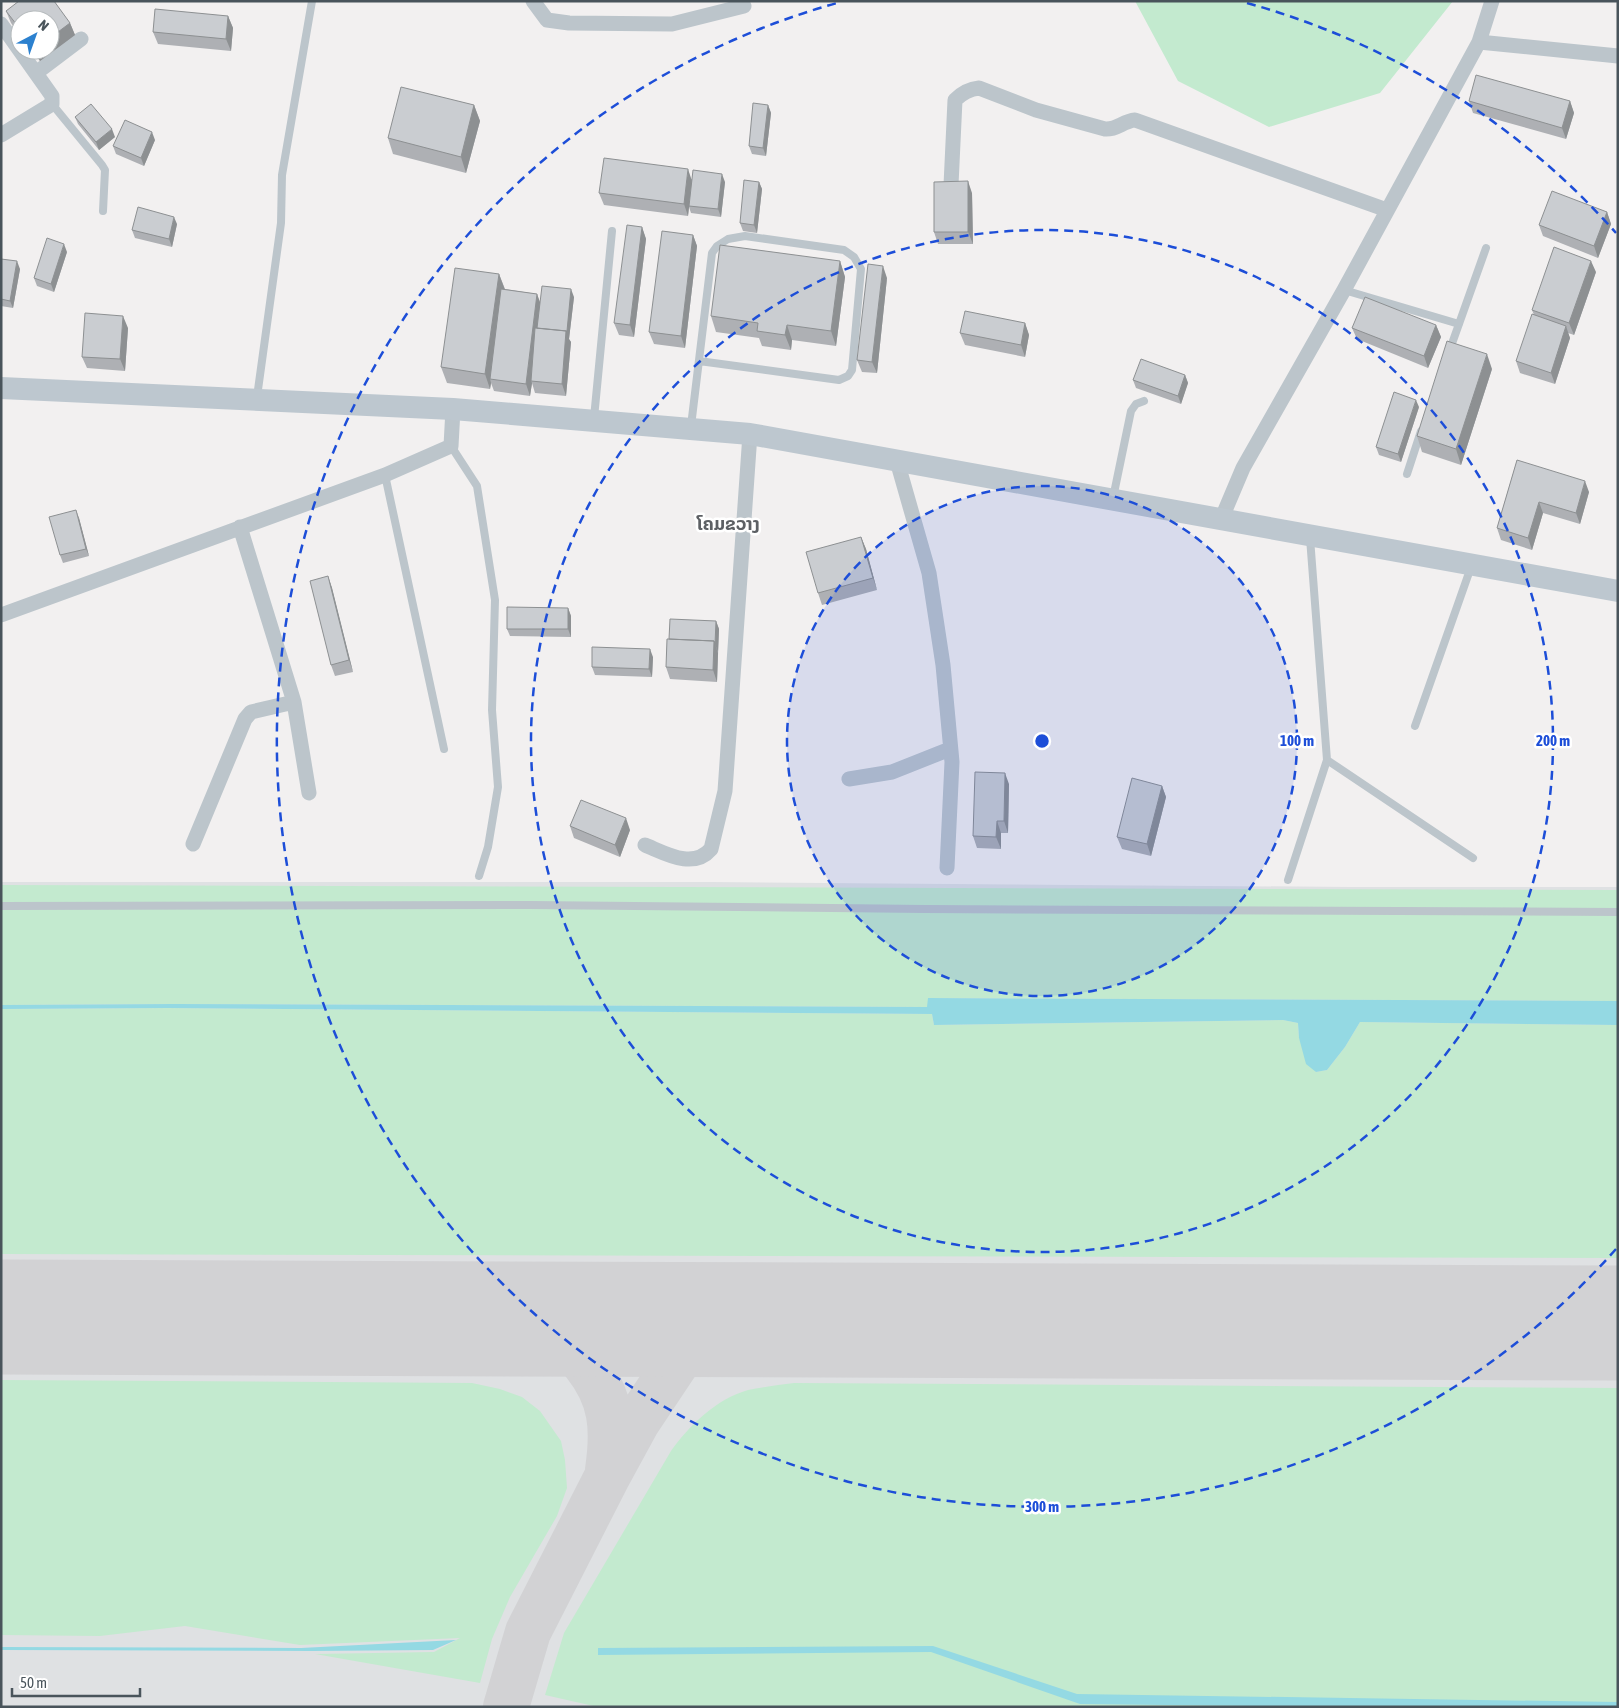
<svg xmlns="http://www.w3.org/2000/svg" width="1619" height="1708" font-family="'Asap Condensed','Noto Sans Lao',sans-serif">
<rect width="100%" height="100%" fill="#f2f0f0"/>
<path fill="#dfe1e3" d="M1,882h711l638,5h268v820h-1617z"/>
<path fill="#c3eacf" d="M1135,1h318l-73,92 -111,34 -91,-46z
M1,885l1617,5v111l-690,-3v9l-755,-3 -172,1z
M168,1008l764,6 2,11 349,-5 15,3 1,15 17,34 11,-2 18,-23 15,-25 258,3v233l-1617,-4v-245z
M1,1380l471,3 28,6 22,8 18,14 21,30 4,19 2,28 -10,28 -47,81 -18,42 -12,44 -165,-29 119,-2 26,-14 -160,7 -115,-19 -85,10 -99,-1z
M794,1383l824,5v319h-1020l-53,-12 19,-62 107,-182c18,-25 45,-52 77,-61 15,-3 31,-5 46,-7z"/>
<path fill="#94d9e3" d="M928,998l690,3v24l-258,-3 -15,25 -18,23 -11,2 -10,-8 -7,-26 -1,-15 -15,-3 -349,5 -2,-11 -764,-6 -167,1v-4l172,-1 754,3z
M456,1640l-23,10 -121,1 -311,-1v-3l300,1z
M933,1646l144,48 541,8v5h-293l-245,-3 -149,-52 -333,3v-7z"/>
<g fill="none" stroke-linecap="round" stroke-linejoin="round">
<path stroke="#d2d2d4" stroke-width="46" d="M527,1319c10,6 21,11 31,17 11,7 20,17 27,28 27,34 29,64 23,106
M506,1707l22,-75 79,-155 30,-55 68,-102"/>
<path stroke="#d2d2d4" stroke-width="115" d="M1,1317l1617,6"/>
<path stroke="#bcc5cb" stroke-width="8" d="M52,104l50,61 3,5 -2,41
M1344,290l115,34
M1449,352l37,-104
M257,397l24,-174 1,-48 30,-174
M594,418l18,-187
M691,426l21,-173 5,-7 11,-7 17,-3 99,14 10,7 7,12 -9,101 -4,6 -9,4 -140,-19
M451,446l26,40 18,114 -3,110 6,77 -10,60 -9,29
M1407,474l14,-43
M385,475l59,274
M1113,498l18,-87 5,-7 8,-3
M1310,538l17,222
M1415,726l56,-159
M1288,880l39,-120 146,98
M1,906l530,-1 394,4 693,3"/>
<path stroke="#bcc5cb" stroke-width="15" d="M533,1l14,19 22,3 103,1 72,-18
M1,24l51,72v8l-51,31
M1479,42l139,14
M36,73l45,-34
M951,185l4,-85c7,-7 14,-11 24,-12l57,22 69,19c12,1 18,-8 30,-9l252,90
M897,461l32,112 14,92 9,97 -5,106
M1221,520l22,-52 101,-178 135,-248 13,-41
M240,527l54,175 15,91
M1,615l384,-140 66,-29 2,-37
M849,779l43,-7 58,-23
M193,844l52,-125 6,-7 43,-10
M645,845c20,8 48,25 66,4l14,-58 25,-357"/>
<path stroke="#bdc7cf" stroke-width="22" d="M1,388l452,21 297,25 868,157"/>
</g>
<path fill="#aeb0b4" d="M6,11l64,12 5,12 -35,26 -9,-11h19l-30,-30v15l-9,-12z
M228,16l5,12 -2,23 -73,-7 -5,-12z
M1469,101h101l4,12 -8,26 -93,-26z
M474,105l6,16 -14,52 -73,-19 -5,-16z
M768,105l3,8 -5,43 -14,-2 -3,-8z
M75,117l40,20 -16,13 -21,-26z
M155,140l-11,26 -28,-12 -3,-8z
M692,179l33,3 -4,35 -30,-4 -2,-6 -1,9 -84,-11 -5,-12z
M759,182l3,7 -5,44 -14,-2 -3,-8z
M972,193l1,51h-35l-4,-12z
M1607,212l4,12 -13,34 -55,-22 -4,-11z
M177,224l-5,23 -37,-9 -3,-8z
M642,227l4,12 -12,98 -15,-2 -5,-12z
M693,235l4,11 -12,102 -31,-4 -5,-12z
M67,252l-13,40 -17,-6 -3,-8z
M1,259l19,10 -7,39 -12,-2z
M840,261l5,16 -9,69 -44,-6 -1,10 -29,-4 -3,-8 -43,-6 -5,-16z
M1596,272l-22,63 -6,-2 2,5 -15,46 -35,-11 -4,-12 18,-46 -2,-5z
M499,274l6,15 32,5 3,9 34,-6 -5,42 2,3 -5,54 -31,-3 -3,-10 -2,13 -36,-5 -3,-8 -1,6 -43,-6 -6,-16z
M887,278l-10,95 -15,-1 -5,-12z
M1025,323l4,12 -4,22 -60,-12 -5,-12z
M1436,325l5,12 -13,31 -71,-29 -5,-11z
M128,328l-3,43 -38,-3 -5,-11z
M1492,369l-31,96 -39,-13 -5,-16z
M1185,375l3,8 -7,21 -45,-16 -3,-8z
M1419,407l-18,55 -22,-7 -3,-8z
M1517,460l72,32 -9,32 -37,-11 -11,37 -31,-10 -4,-12z
M79,518l10,38 -26,7 -3,-8z
M861,537l5,12 11,41 -55,15 -4,-12z
M328,576l4,12 21,84 -18,4 -4,-11z
M568,608l3,8v21l-61,-1 -3,-7z
M716,621l3,8 -2,53 -47,-3 -4,-12z
M653,657l-1,20 -57,-2 -3,-8z
M1009,784l-1,49h-7v16l-24,-1 -4,-12z
M1162,786l4,11 -15,59 -29,-7 -5,-12z
M570,826l60,4 -10,27 -46,-19z"/>
<path fill="#8d9092" d="M228,16l5,12 -2,23 -5,-12z
M70,23l5,12 -35,26 -5,-11h15v-12z
M1570,101l4,12 -8,26 -4,-11z
M474,105l6,16 -14,52 -5,-16z
M768,105l3,8 -5,43 -3,-8z
M112,129l3,8 -16,13 -3,-8z
M152,132l3,8 -11,26 -3,-8z
M688,169l4,12 -4,35 -4,-12z
M722,174l3,8 -4,35 -3,-8z
M968,181l4,12 1,51 -5,-12z
M759,182l3,7 -5,44 -3,-8z
M1607,212l4,12 -13,34 -4,-12z
M174,217l3,7 -5,23 -3,-8z
M642,227l4,12 -12,98 -4,-12z
M693,235l4,11 -12,102 -4,-12z
M64,244l3,8 -13,40 -3,-8z
M17,261l3,8 -7,39 -3,-7z
M840,261l5,16 -9,69 -5,-15z
M1591,261l5,11 -22,63 -5,-12z
M883,266l4,12 -10,95 -5,-11z
M499,274l6,16 -15,89 1,4 -1,6 -5,-15z
M571,289l3,8 -5,42 2,3 -5,54 -4,-12 4,-53z
M537,294l4,11 -10,76 1,2 -2,13 -4,-12z
M123,316l5,12 -3,43 -5,-12z
M1025,323l4,12 -4,22 -4,-12z
M787,325l5,15 -1,10 -6,-15z
M1436,325l5,12 -13,31 -4,-12z
M1566,326l4,12 -15,46 -4,-11z
M1487,354l5,15 -31,96 -5,-16z
M1185,375l3,8 -7,21 -3,-8z
M1416,400l3,7 -18,55 -3,-8z
M1585,481l4,11 -9,32 -4,-11z
M1539,502l4,11 -11,37 -4,-12z
M76,510l3,8 10,38 -3,-7z
M861,537l5,12 11,41 -4,-12z
M328,576l4,12 21,84 -4,-12z
M568,608l3,8v21l-3,-8z
M716,621l3,8 -1,23 -3,-8z
M714,641l4,12 -1,29 -4,-12z
M650,649l3,8 -1,20 -3,-8z
M1005,773l4,11 -1,49 -4,-12z
M1162,786l4,11 -15,59 -4,-12z
M626,818l4,12 -10,27 -5,-12z
M997,821l4,12v16l-5,-12z"/>
<path fill="#cacdd1" stroke="#8d9092" d="M19,1h35l16,22 -20,15v-18h-30v9l-14,-18z
M155,9l73,7 -2,23 -73,-7z
M1476,75l94,26 -8,27 -93,-27z
M401,87l73,18 -13,52 -73,-19z
M753,103l15,2 -5,43 -14,-2z
M91,104l21,25 -16,13 -21,-25z
M125,120l27,12 -11,26 -28,-12z
M604,158l84,11 -4,35 -85,-11z
M693,170l29,4 -4,35 -29,-3z
M744,180l15,2 -5,43 -14,-2z
M968,181v51h-34v-50z
M1552,191l55,21 -13,34 -55,-21z
M138,207l36,10 -5,22 -37,-9z
M627,225l15,2 -12,98 -16,-2z
M662,231l31,4 -12,101 -32,-4z
M47,238l17,6 -13,40 -17,-6z
M720,245l120,16 -9,70 -44,-6 -2,10 -28,-4 1,-8 -47,-7z
M1554,247l37,14 -22,62 -37,-13z
M1,259l16,2 -7,40 -9,-2z
M868,264l15,2 -11,96 -15,-2z
M455,268l44,6 -14,100 -44,-7z
M542,286l29,3 -4,42 -30,-3z
M501,289l36,5 -11,90 -36,-5z
M1365,297l71,28 -12,31 -72,-28z
M965,311l60,12 -4,22 -61,-12z
M85,313l38,3 -3,43 -38,-2z
M1532,314l34,12 -15,47 -35,-12z
M535,328l31,3 -4,53 -31,-3z
M1447,341l40,13 -31,95 -39,-13z
M1141,359l44,16 -7,21 -45,-16z
M1394,392l22,8 -18,54 -22,-7z
M1517,460l68,21 -9,32 -37,-11 -11,36 -31,-10z
M76,510l10,39 -26,6 -11,-38z
M861,537l12,41 -55,15 -12,-41z
M328,576l21,84 -18,5 -21,-84z
M507,607l61,1v21h-61z
M670,619l46,2 -1,23 -1,-3 -45,-2z
M667,639l47,2 -1,29 -47,-3z
M592,647l58,2 -1,20 -57,-2z
M975,772l30,1 -1,48h-7l-1,16 -23,-1z
M1132,778l30,8 -15,58 -30,-7z
M581,800l45,18 -11,27 -45,-19z"/>
<circle cx="1042" cy="741" r="255" fill="#1d4ed8" fill-opacity=".12"/>
<g fill="none" stroke="#1d4ed8" stroke-width="2.5" stroke-dasharray="9 6">
<circle cx="1042" cy="741" r="255"/>
<circle cx="1042" cy="741" r="511"/>
<path d="M1616 1249A766 766 0 1 1 837 3M1247 3A766 766 0 0 1 1616 233"/>
</g>
<g text-anchor="middle" stroke-width="5" stroke-linejoin="round" paint-order="stroke">
<g font-size="18" font-weight="bold" fill="#5d6064" stroke="#fff">
<text x="728" y="530">ໂຄມຂວາງ</text>
</g>
</g>
<circle cx="1042" cy="741" r="8" fill="#1d4ed8" stroke="#fff" stroke-width="2.5"/>
<g font-size="15" text-anchor="middle" font-weight="bold" fill="#1d4ed8" stroke="#fff" stroke-width="5" stroke-linejoin="round" paint-order="stroke">
<text x="1297" y="746">100 m</text>
<text x="1553" y="746">200 m</text>
<text x="1042" y="1512">300 m</text>
</g>
<rect width="1619" height="1708" fill="none" stroke="#49545b" stroke-width="5"/>
<g transform="translate(35 35) rotate(41)"><circle r="24" fill="#ffffff" stroke="#b6bbbd"/>
<path d="M0-4L9 19L0 12L-9 19Z" fill="#2c81cf"/>
<text y="-8" font-size="14" font-weight="bold" text-anchor="middle" fill="#49545b">N</text>
</g>
<path d="M12 1688v8h128v-8" fill="none" stroke="#49545b" stroke-width="2.5"/>
<text x="20" y="1688" font-size="15" fill="#49545b" stroke="#ffffff" stroke-width="4" paint-order="stroke">50 m</text>
</svg>
